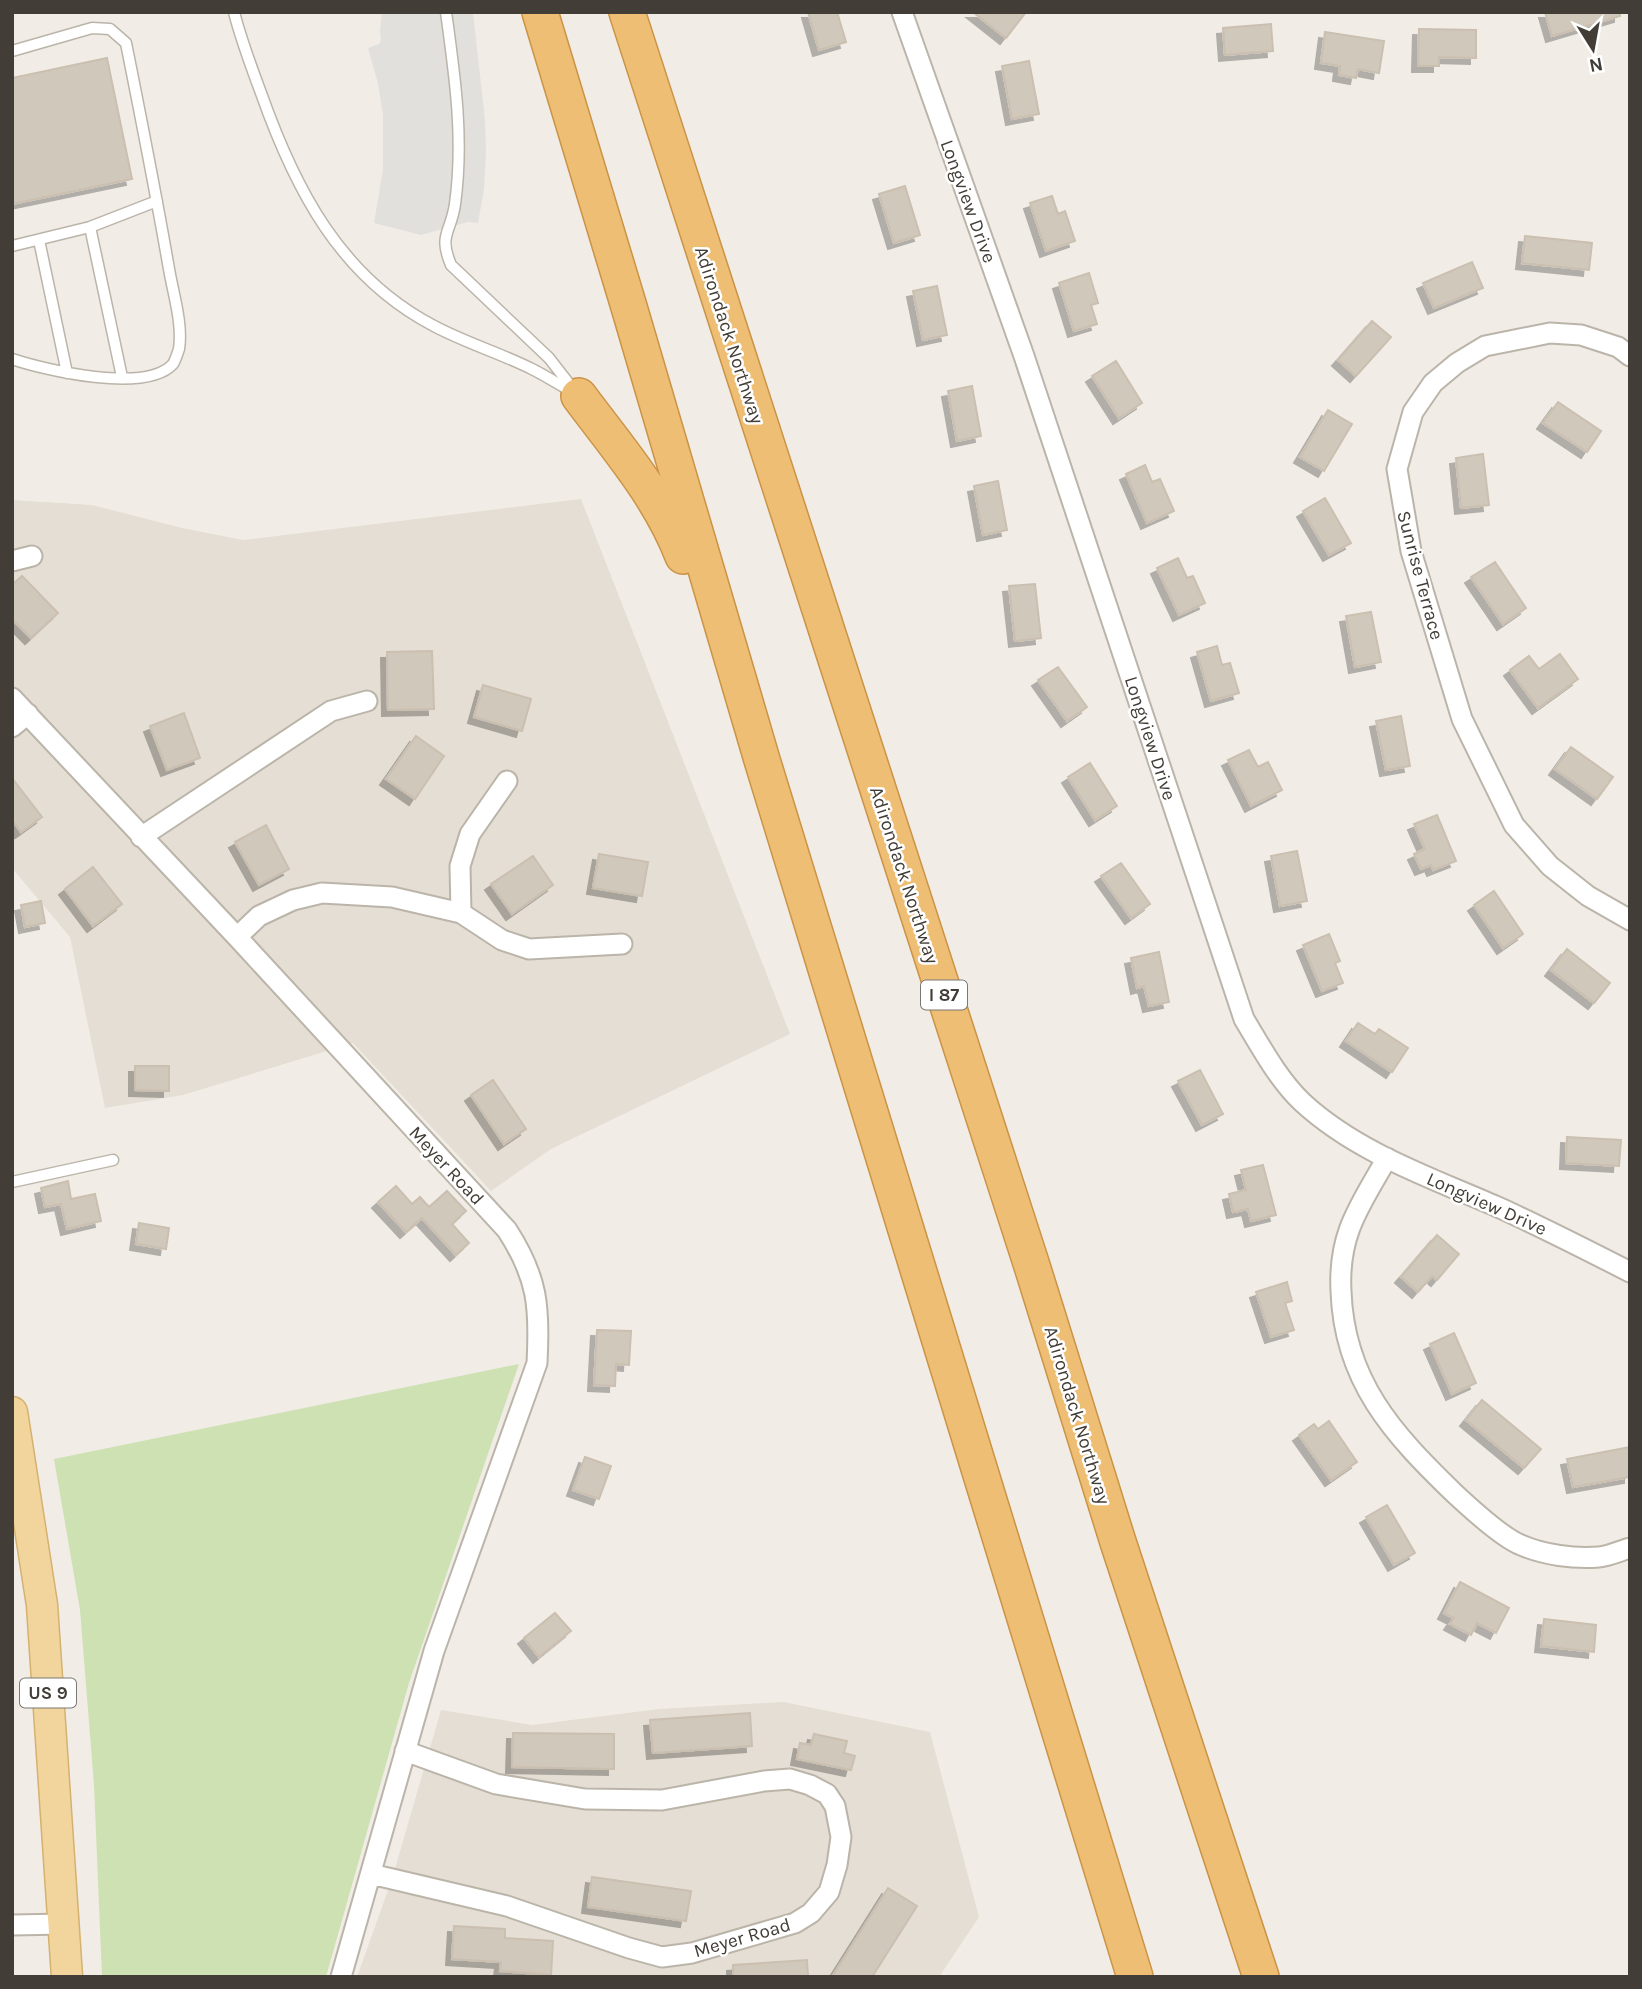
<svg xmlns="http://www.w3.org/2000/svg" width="1642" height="1989" font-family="Karla,sans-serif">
<defs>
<filter id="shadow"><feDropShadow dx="-6" dy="6" stdDeviation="0" flood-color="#0004"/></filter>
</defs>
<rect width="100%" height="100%" fill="#f1ede6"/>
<path fill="#e4ded4" d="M581,499l209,535 -239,115 -60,42 -138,-148 -170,52 -78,13 -35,-171 -58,-69v-368l80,5 90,23 61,12z
M784,1702l146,30 49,185 -40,60h-582l35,-98 49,-169 91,15 127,-16z"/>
<path fill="#cee1b3" d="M519,1364l-110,319 -83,294h-224l-8,-192 -14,-175 -26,-151z"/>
<path fill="#e2e0dd" d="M382,12h91l12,108 1,32 -2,37 -6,34 -10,-1 -47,13 -47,-12 9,-54v-54l-5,-31 -10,-36 11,-4 2,-4 -1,-9z"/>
<path fill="#d1c8bc" stroke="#cbbfb0" stroke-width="2" filter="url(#shadow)" d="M808,12h29l9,30 -27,8z
M973,12h53l-20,26z
M1545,12h75v4l-68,20z
M1271,24l2,27 -48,4 -2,-27z
M1419,29l57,1v28l-37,-1v9h-21z
M1325,32l59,9 -5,32 -21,-4 -2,9 -17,-3 1,-9 -19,-3z
M107,58l25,121 -120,25v-126z
M1029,61l10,53 -27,5 -10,-53z
M905,186l15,49 -26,8 -15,-49z
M1052,196l6,18 7,-3 10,30 -29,10 -16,-48z
M1525,236l67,7 -3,27 -67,-7z
M1472,262l11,26 -49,20 -11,-25z
M1089,273l9,30 -7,2 6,19 -23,7 -15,-48z
M937,286l10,49 -24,5 -10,-49z
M1372,321l19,16 -35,39 -18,-16z
M1116,361l26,42 -23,15 -27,-42z
M972,386l9,50 -24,5 -9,-50z
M1558,402l43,29 -14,21 -44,-29z
M1328,410l24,14 -28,47 -24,-14z
M1483,454l6,51 -28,3 -5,-50z
M1145,465l7,17 8,-3 14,32 -27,12 -21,-49z
M998,481l9,49 -24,5 -9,-49z
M1325,498l26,45 -22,12 -26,-44z
M1178,558l9,20 6,-2 12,27 -26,12 -22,-47z
M1495,562l31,46 -23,16 -32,-47z
M22,576l36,37 -27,25 -19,-19v-34z
M1035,584l6,54 -26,3 -6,-55z
M1371,612l10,50 -26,5 -9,-51z
M1217,646l5,19 8,-2 9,30 -28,8 -14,-49z
M432,651l2,58 -46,1 -1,-58z
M1560,654l18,25 -40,29 -28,-38 19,-14 10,13z
M1058,667l29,40 -20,14 -29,-41z
M483,685l48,14 -9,32 -48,-14z
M184,713l16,45 -33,12 -17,-44z
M1401,716l9,50 -24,4 -10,-49z
M416,736l28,20 -29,43 -29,-20z
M1571,747l42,30 -16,22 -42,-30z
M1249,750l9,17 10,-5 14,28 -31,16 -23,-46z
M1090,763l27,43 -22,14 -27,-43z
M12,778l30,39 -21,15 -9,-12z
M1437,815l19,46 -23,9 -2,-5 -10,4 -7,-15 11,-5 -11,-25z
M266,825l23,44 -30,16 -24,-43z
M1297,851l10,50 -27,5 -9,-50z
M599,854l49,8 -6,34 -49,-8z
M533,856l20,29 -41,29 -21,-30z
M1121,863l29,41 -19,14 -30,-42z
M93,867l29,37 -29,22 -28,-37z
M1494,891l29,43 -20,14 -29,-43z
M41,901l4,22 -20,4 -4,-22z
M1329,934l11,27 -5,2 8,20 -21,8 -19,-46z
M1567,949l43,34 -16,20 -43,-33z
M1159,952l10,50 -20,4 -5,-20 -7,2 -6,-30z
M1358,1023l17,11 4,-5 29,19 -16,24 -46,-31z
M135,1066h34v25l-34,-1z
M1200,1070l23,44 -21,11 -24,-44z
M493,1080l33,49 -22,15 -33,-49z
M1567,1137l54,3 -2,26 -53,-3z
M1263,1165l13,50 -25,6 -3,-12 -15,3 -4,-18 17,-4 -5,-20z
M68,1181l3,18 24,-5 6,27 -34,8 -6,-25 -16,3 -4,-19z
M396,1186l16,18 8,-7 9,10 18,-16 19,20 -14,13 17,19 -13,12 -34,-37 -16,14 -28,-30z
M139,1223l30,5 -3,21 -30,-5z
M1437,1235l22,19 -22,26 -5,-4 -14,16 -17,-15z
M1287,1282l5,19 -7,2 9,27 -23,7 -15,-45z
M597,1330l34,1 -2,34 -13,-1 -1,22 -21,-1z
M1454,1333l22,50 -24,11 -22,-50z
M1482,1400l59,49 -17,19 -58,-48z
M1329,1421l28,41 -26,18 -32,-45 15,-11 4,5z
M1630,1447v30l-57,10 -6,-28z
M585,1457l26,9 -12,33 -26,-9z
M1387,1505l28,48 -21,12 -28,-48z
M1460,1582l49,26 -13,25 -19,-10 -6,12 -21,-11 4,-6 -10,-5z
M555,1613l16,18 -32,26 -15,-19z
M1544,1619l52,6 -2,27 -53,-6z
M750,1713l2,33 -99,7 -3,-33z
M513,1733l101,1v35l-102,-2z
M814,1734l33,7 -3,12 11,3 -4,14 -54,-11 3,-16 11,2z
M592,1877l99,14 -5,30 -98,-14z
M888,1888l29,18 -45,71h-40z
M454,1926l51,3v9l48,3 -2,34 -51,-4 1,-9 -49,-3z
M807,1960l1,17h-75v-12z"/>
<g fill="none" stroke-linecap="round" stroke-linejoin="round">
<g stroke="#bbb4a9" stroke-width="13">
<path id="service" d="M234,12c7,28 17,54 27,81 34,96 79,184 173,233 32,17 66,27 98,43 14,7 28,16 42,24
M446,12c9,65 18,127 9,192 -4,29 -17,30 -4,61l98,93 25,32
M12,51l80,-23 18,1 16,14c15,75 30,151 43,226 4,24 14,55 10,80 -1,3 -4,12 -6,15 -27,30 -128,6 -161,-5
M39,240l28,133
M12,246l78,-19
M122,377l-32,-150 67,-26
M12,1182l101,-22"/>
</g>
<g stroke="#bbb4a9" stroke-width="23">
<path id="minor" d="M902,12l122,344 220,663c17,28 34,60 58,83 55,51 130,76 198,106 44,20 87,42 130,64
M1630,356l-12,-9 -37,-12 -31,-2 -65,13 -28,17 -24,20 -20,29 -16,57 14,82 51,168 52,106 36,41 38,30 42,24
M12,561l20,-5
M12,698l225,239 270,293c31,48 33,77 30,133l-103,288 -93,326
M12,727l16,-13
M141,837l190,-126 36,-10
M461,913l-1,-47 10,-32 37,-53
M237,937l22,-21 34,-16 29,-7 70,4 69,16 41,27 27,9 93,-5
M1387,1158c-27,48 -49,75 -46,133 3,90 52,143 113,202 15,14 49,45 67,52 23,10 53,14 78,12 10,-1 21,-6 31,-9
M371,1874l136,32 122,42 33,9 30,-4 103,-30 16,-10 18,-21 8,-27 4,-28 -6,-31 -8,-12 -17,-9 -20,-6 -26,2 -102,19 -77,-1 -89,-15 -91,-33
M12,1925l53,-1"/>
</g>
<g stroke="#d5b16f" stroke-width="33">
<path id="primary" d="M12,1412l30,193 25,372"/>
</g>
<g stroke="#cb9346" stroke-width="38">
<path id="motorway" d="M540,12l89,295 133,453 373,1217
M627,12l405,1254 86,276 143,435
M579,396c38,51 81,100 104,160"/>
</g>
<use href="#service" stroke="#fff" stroke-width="10"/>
<use href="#minor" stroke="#fff" stroke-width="19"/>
<use href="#primary" stroke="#f2d59d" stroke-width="30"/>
<use href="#motorway" stroke="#edbe74" stroke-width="35"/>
</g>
<g text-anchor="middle" stroke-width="5" stroke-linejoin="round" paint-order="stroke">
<g fill="#fff" stroke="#7b7772" stroke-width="2">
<rect x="921" y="980.5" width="46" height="29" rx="5"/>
<rect x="20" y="1678.5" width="56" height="29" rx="5"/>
</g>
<g font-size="18" font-weight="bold" fill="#423d36">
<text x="944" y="1001">I 87</text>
<text x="48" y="1699">US 9</text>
</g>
<g font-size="19" fill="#423d36" stroke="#fff">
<text transform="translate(969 201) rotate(70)" y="7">Longview Drive</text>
<text transform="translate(730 335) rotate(72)" y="7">Adirondack Northway</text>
<text transform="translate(1421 575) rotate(75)" y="7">Sunrise Terrace</text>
<text transform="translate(1151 738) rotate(72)" y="7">Longview Drive</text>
<text transform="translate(905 875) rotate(72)" y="7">Adirondack Northway</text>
<text transform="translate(447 1165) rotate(47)" y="7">Meyer Road</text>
<text transform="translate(1487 1203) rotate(24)" y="7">Longview Drive</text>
<text transform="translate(1078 1415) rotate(73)" y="7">Adirondack Northway</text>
<text transform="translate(742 1937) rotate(-16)" y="7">Meyer Road</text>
</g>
</g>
<rect width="1642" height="1989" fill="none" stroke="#423d36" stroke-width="28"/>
<g transform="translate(1593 49) rotate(169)" stroke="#ffffff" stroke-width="5" paint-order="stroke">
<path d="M0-5L12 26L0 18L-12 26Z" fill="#423d36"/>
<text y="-10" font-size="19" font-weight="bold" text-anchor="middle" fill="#423d36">N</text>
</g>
</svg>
